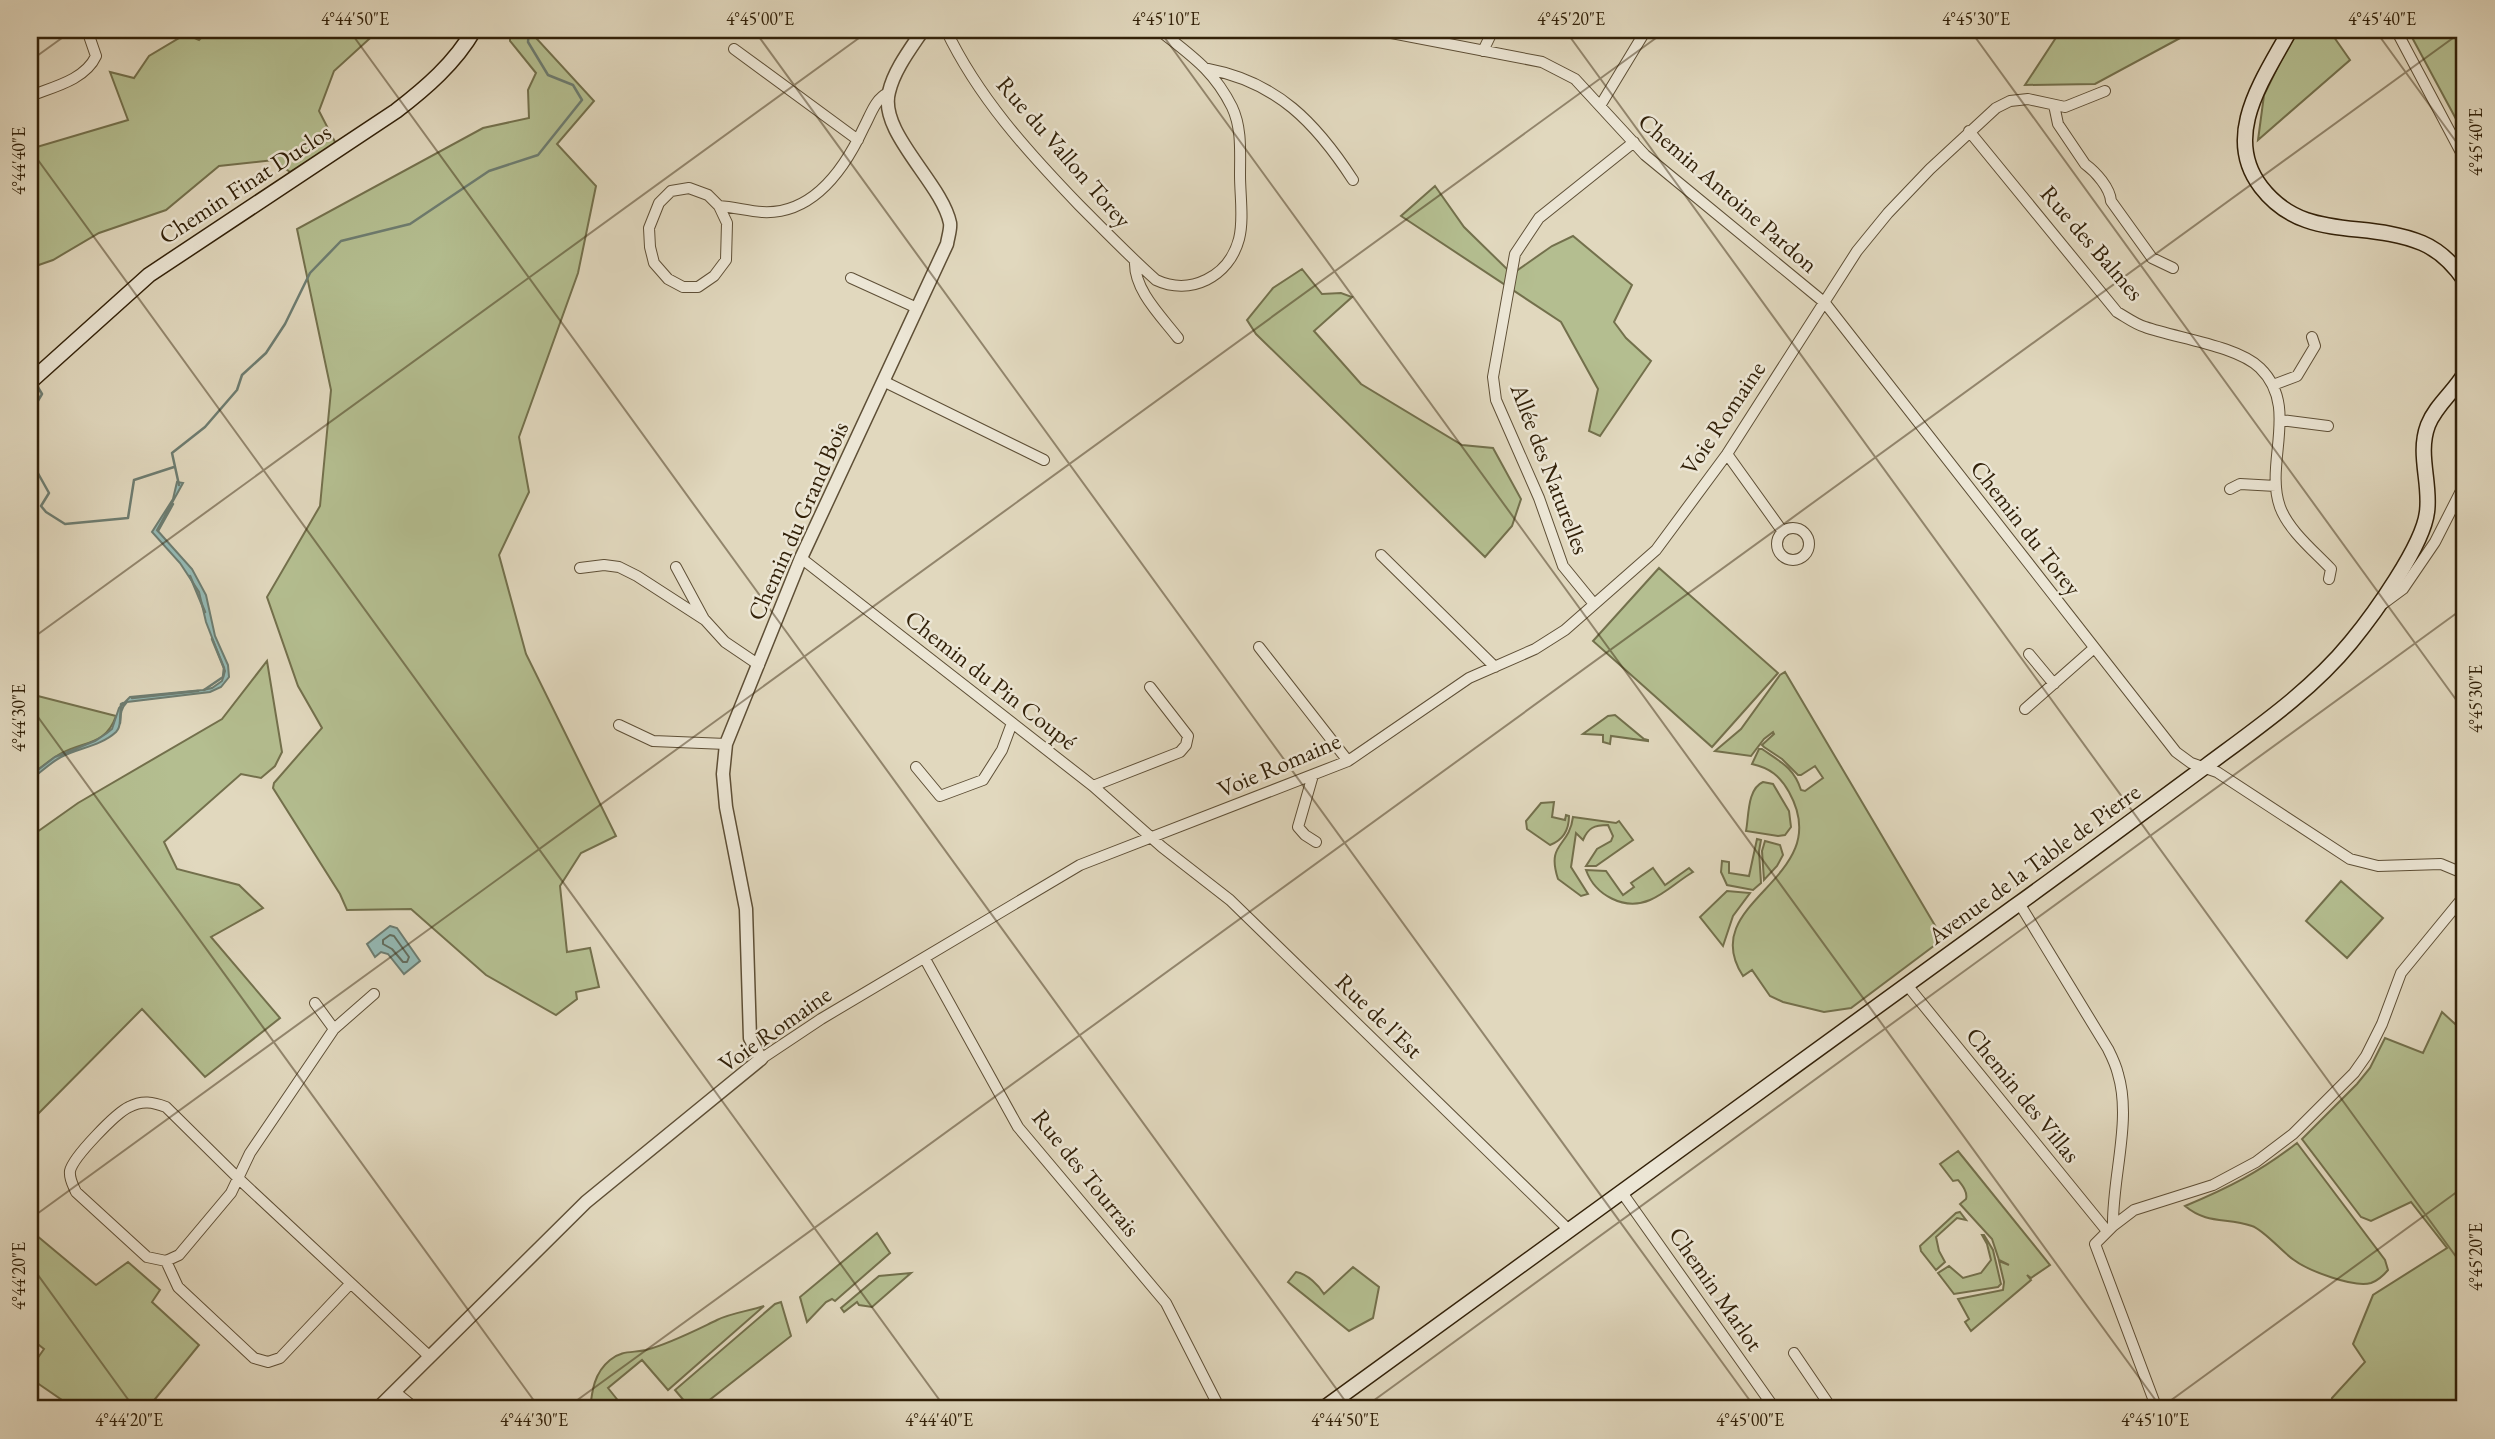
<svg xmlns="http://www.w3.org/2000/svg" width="2495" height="1439" font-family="'EB Garamond',serif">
<rect width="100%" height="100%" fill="#e1d8be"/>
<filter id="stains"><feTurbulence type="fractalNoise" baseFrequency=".00286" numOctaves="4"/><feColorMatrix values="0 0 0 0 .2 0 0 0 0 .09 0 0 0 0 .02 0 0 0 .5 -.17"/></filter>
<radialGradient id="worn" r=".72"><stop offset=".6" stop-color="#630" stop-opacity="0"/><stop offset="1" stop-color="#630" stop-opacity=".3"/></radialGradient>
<path fill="#b4be90" stroke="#73704c" stroke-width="2" d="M209,30h170l-45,41 -15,40 17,33 -46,28 -16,-12 -55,6 -53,44 -67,23 -46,27 -23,8v-119l98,-29 -18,-48 24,6 15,-22 37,-22 13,6z
M510,30h27l-1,8 58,63 -37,43 39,42 -18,87 -59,164 10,55 -30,63 27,99 90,182 -35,17 -21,33 7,66 23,-4 9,39 -23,5 1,7 -21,16 -70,-40 -75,-66 -64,1 -7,-16 -67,-106 1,-5 48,-55 -24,-42 -31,-89 53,-91 11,-116 -34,-161 186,-101 46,-10 -1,-28 8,-17 -26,-32z
M2061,30h134l-100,54 -70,1z
M2296,30h33l21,30 -92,80 6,-45z
M2408,30h57v79l-9,10z
M1435,186l29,41 48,47 40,-28 21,-10 59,49 -18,37 12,16 25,23 -51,75 -11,-5 9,-42 -37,-67 -160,-106z
M1302,269l20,25 19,-1 11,4 -38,34 47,53 101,61 31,3 28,51 -9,27 -27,31 -229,-223 -9,-14 26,-32z
M1659,568l119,105 -66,74 -119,-106z
M267,661l15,91 -7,14 -14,12 -20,-4 -77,68 13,27 62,16 24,23 -52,29 69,81 -75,59 -63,-68 -112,113v-285l48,-34 144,-84z
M1785,672l158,267 -92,69 -27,4 -41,-10 -13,-6 -18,-26 -9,6c-49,-76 95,-96 46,-184 -9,-16 -19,-24 -37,-28l7,-15h3c19,13 32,19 39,41l4,1 18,-13 -8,-12 -14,9h-3l-16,-16 -18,-12 -2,-2 12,-11 -1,-2 -9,7 -13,17 -36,-5 26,-22 39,-54z
M30,694l86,22c-10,29 -31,25 -54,37 -11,6 -22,15 -32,23z
M1615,715l29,24 4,1v1l-37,-5 -1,8 -7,-2v-7l-20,-1 25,-18z
M1763,782l10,2 16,27 2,16 -6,8 -7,1 -32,-5c3,-15 1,-42 17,-49z
M1554,802l-2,15 13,3 1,-5 3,1c0,14 -6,24 -19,29l-23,-16 -1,-8 15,-18z
M1573,817l43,6 3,-2 14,19 -37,26h-10l11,-17 14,-8 2,-5 -5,-11c-14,0 -20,3 -25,15l-7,-7 -5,34 17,27 -7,2 -23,-17c-12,-37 11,-31 15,-62z
M1757,839l4,1 -2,11 2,32 -8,7 -26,-5 -6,-13 1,-11 7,1v11l20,3z
M1765,841l15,4 3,10 -6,11 -13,14 -2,-29z
M1653,868l12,17 24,-17 4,4c-14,8 -28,22 -43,28 -26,11 -55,-5 -64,-30l20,1 17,24 11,-8 -3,-4z
M2341,881l42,37 -36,40 -41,-37z
M1727,891l23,2 -17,23 -10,30 -23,-29z
M2442,1012l23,21v376h-134l1,-11 33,-36 -12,-18 20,-49 74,-47 -36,-46 -40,19 -10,-4 -59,-78 55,-55 13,-16 15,-30 38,15z
M2297,1143l88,117 3,10c-5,6 -9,10 -17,13 -17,5 -62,-12 -77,-23 -12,-8 -30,-30 -42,-34 -25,-9 -44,-1 -67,-20 43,-18 75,-34 112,-63z
M1958,1151l92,114 -19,13 -4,-3 4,5 -60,51 -6,-9 4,-3 -11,-20 45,-9 1,-8 -5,-21 10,4 -10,-5 -7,-21 -32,-35 6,-5c2,-7 -4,-14 -8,-19l-5,1 -13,-17z
M1960,1212l6,8 -9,-2 -21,19 3,14 6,11 -9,8 -15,-19 -1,-5 36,-33z
M30,1230l66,55 32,-23 32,28 -8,12 47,43 -52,64h-29l-53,-7 -35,-24v-9l14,-20 -14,-11z
M877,1233l13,20 -55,48 -3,-2 -6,3 -19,20 -7,-25z
M1982,1235h2l9,15 8,34 -3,3 -44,7 -16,-21 11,-7 14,12 18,-5 10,-13 -4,-16z
M1353,1267l26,20 -6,31 -24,13 -61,-49 8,-10c12,2 23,14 28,22z
M911,1273l-39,34 -13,-2 -2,-3 -13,10 -3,-4 38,-32z
M781,1302l10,34 -93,73h-7l-16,-19 100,-86z
M764,1306l-96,84 -26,-30 -34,28 16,20 -34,1c2,-18 4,-36 20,-49 12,-10 23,-7 36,-10 25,-7 48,-19 71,-30 14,-7 32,-9 47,-14z"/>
<path fill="#94b9b4" stroke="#6d7c70" stroke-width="2" d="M177,482l6,1 -26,47 35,39 14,26 9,41 13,29 1,12 -8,10 -11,5 -83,10c-11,11 -3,22 -11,30 -15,14 -38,16 -55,25 -11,6 -21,16 -31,23v-4l25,-19 40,-16 12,-8 5,-4 7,-21 11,-11 73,-7 9,-2 10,-7 3,-10 -19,-49 -7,-30 -19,-29 -28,-31 21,-33z
M390,926l7,2 23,33 -16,13 -16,-20 -7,-2 -6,5 -8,-13z"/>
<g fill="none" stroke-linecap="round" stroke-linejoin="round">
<path stroke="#636d5e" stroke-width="2" d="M390,935l4,1 15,21 -2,5h-4l-11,-13 -9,-5v-4z"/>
<path stroke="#6d7c70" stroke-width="2.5" d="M30,414l12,-20 -6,-10
M30,459l19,34 -8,13 5,6 19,12 63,-6 6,-38 40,-13
M179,485l-7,-32 33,-26 32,-37 5,-15 24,-22 19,-29 25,-51 31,-32 69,-17 79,-53 49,-16 44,-55 -9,-15 -25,-10 -20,-33 1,-12
M158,531l15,-27
M190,576l15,36
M204,690l19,-13 1,-9 -12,-29
M132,698l66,-7
M120,723l1,-19 2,-1"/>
<g stroke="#5e4f36" stroke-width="12">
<path id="minor" d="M946,30c32,67 81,121 133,175 25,25 50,51 77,75 34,16 73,-3 83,-41 5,-19 1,-43 1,-64 0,-23 2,-47 -8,-68 -19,-38 -42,-52 -73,-77
M1376,30l166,32 33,17 70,76 180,148 351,449 15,11 26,9 133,87 28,7 63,-2 24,10
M2396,30l69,130
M734,49l124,91
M1483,51l10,-21
M1208,69c69,13 108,54 145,111
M30,96c23,-9 55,-16 66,-40l-9,-26
M2054,105l4,19 27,40c11,8 25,24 26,37l41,57 21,10
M1600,106l46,-76
M1969,131l148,181c9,5 18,12 28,15 31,11 93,19 115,41 40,39 4,94 20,139 9,24 34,44 51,62l-2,10
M689,188l19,7 11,11 8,17 -1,37 -12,16 -16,11h-15l-15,-8 -14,-16 -4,-16 -1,-19 10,-25 12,-12z
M719,206c15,1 29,5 43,6 51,3 83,-44 102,-85 7,-13 11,-28 24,-34
M1135,262c-1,28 26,54 43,76
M851,278l66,30
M883,381l161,79
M2273,385l24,-9 18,-30 -3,-9
M2281,420l47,6
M1727,454l56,78
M2230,489l10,-5 36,2
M1777 544a16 16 0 1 1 32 0a16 16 0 1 1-32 0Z
M1381,555l114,112
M801,558l292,228 69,61 68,53 340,331
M676,567l28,52
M580,568l24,-3 15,2 18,9 68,44 20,22 34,23
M2384,603l19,-14 32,-47 30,-59
M1594,604l-31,-38 -24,-68 -43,-98 -3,-23 22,-123 24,-36 95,-76
M1259,647l89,114
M2029,654l25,30
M2025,709l68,-60
M619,725l34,16 73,3
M916,767l24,29 43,-16 19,-30 10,-27
M1313,775l-15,52 7,8 11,7
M1093,786l87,-34 6,-7 2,-9 -38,-49
M2019,903l89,146c4,8 8,16 10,25 14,46 -6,104 -5,152
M925,959l93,168 148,176 54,106
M1907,985l200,246
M374,994l-40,35 -84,124 -19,40 -52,62 -13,6 -19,-4 -71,-65c-3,-7 -7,-13 -6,-21 3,-14 46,-58 59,-64 13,-7 24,-5 37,0l73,72 191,178
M315,1003l19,26
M761,1059l60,-40 259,-154 268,-104 121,-83 66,-29 30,-19 91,-80 71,-96 130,-203 31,-38 42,-44 66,-61 14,-7 18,-2 37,8 40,-16
M1623,1194l152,215
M166,1261l12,26 76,71 14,4 12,-4 70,-74
M1794,1353l38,56
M395,1392l21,17
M2157,1409l-62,-165 18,-18 21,-16 79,-25 43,-23 37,-28 61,-61 12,-17 16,-32 19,-51 64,-78"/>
</g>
<g stroke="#5e4f36" stroke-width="15">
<path id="tertiary" d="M377,1409l209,-207 175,-143 -11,-21 -4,-129 -20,-102 -3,-33 3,-30 75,-186 146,-314c1,-7 4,-15 3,-21 -8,-40 -72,-91 -61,-131 5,-22 22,-44 34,-62"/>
</g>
<g stroke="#322109" stroke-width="17">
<path id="secondary" d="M2290,30c-25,47 -69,105 -29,157 43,56 104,32 161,56 19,8 32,22 43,38
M30,382l119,-107 247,-164c30,-23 59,-48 78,-81
M1323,1409c230,-167 460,-335 691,-502 64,-46 128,-94 192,-141 51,-38 105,-75 145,-124 23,-28 72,-96 76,-130 4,-29 -10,-58 1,-87 8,-20 26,-33 37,-52"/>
</g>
<use href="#minor" stroke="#ece6d5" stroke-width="10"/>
<use href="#tertiary" stroke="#ece6d5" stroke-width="12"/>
<use href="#secondary" stroke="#ece6d5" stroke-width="14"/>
</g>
<path fill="none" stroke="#322109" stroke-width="2" stroke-opacity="0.45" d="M349,30l1002,1379M754,30l1002,1379M1159,30l1003,1379M1565,30l900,1239M1970,30l495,682M2375,30l90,124M30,61l43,-31M30,149l916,1260M30,640l840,-610M30,706l510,703M30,1219l1637,-1189M30,1264l105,145M565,1409l1899,-1379M1362,1409l1103,-802M2159,1409l306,-223"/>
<g text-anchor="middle" stroke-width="5" stroke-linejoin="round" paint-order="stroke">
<g font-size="24" fill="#322109" stroke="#ece6d5">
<text transform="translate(1064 152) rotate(49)" y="8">Rue du Vallon Torey</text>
<text transform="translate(245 184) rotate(-33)" y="8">Chemin Finat Duclos</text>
<text transform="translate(1728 193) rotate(41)" y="8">Chemin Antoine Pardon</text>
<text transform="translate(2092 243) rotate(49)" y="8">Rue des Balmes</text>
<text transform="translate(1723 418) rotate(-56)" y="8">Voie Romaine</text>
<text transform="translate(1550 469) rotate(69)" y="8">Allée des Naturelles</text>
<text transform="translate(798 521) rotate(-66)" y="8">Chemin du Grand Bois</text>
<text transform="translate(2026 528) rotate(52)" y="8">Chemin du Torey</text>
<text transform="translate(991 680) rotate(38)" y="8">Chemin du Pin Coupé</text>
<text transform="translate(1279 765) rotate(-23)" y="8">Voie Romaine</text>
<text transform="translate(2034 864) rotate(-36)" y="8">Avenue de la Table de Pierre</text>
<text transform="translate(1379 1016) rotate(44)" y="8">Rue de l'Est</text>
<text transform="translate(775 1029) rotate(-35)" y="8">Voie Romaine</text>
<text transform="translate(2023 1095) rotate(51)" y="8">Chemin des Villas</text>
<text transform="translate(1086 1173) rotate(51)" y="8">Rue des Tourrais</text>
<text transform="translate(1716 1289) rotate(55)" y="8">Chemin Marlot</text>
</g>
</g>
<rect width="2495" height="1439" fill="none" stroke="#e1d8be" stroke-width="77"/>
<rect x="38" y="38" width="2418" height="1362" fill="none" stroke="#322109" stroke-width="2.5"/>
<g font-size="18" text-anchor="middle" fill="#322109">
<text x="355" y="25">4°44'50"E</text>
<text x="760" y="25">4°45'00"E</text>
<text x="1166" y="25">4°45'10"E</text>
<text x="1571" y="25">4°45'20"E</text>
<text x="1976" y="25">4°45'30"E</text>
<text x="2382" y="25">4°45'40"E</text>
<text transform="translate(2476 142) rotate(-90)" y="6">4°45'40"E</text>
<text transform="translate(19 161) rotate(-90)" y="6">4°44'40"E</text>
<text transform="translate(2476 699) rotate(-90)" y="6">4°45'30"E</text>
<text transform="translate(19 718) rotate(-90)" y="6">4°44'30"E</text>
<text transform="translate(2476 1257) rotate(-90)" y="6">4°45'20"E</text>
<text transform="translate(19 1276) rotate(-90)" y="6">4°44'20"E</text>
<text x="129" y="1426">4°44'20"E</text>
<text x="534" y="1426">4°44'30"E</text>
<text x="939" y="1426">4°44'40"E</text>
<text x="1345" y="1426">4°44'50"E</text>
<text x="1750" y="1426">4°45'00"E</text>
<text x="2155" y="1426">4°45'10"E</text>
</g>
<rect width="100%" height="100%" filter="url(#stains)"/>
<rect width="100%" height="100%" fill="url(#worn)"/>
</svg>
